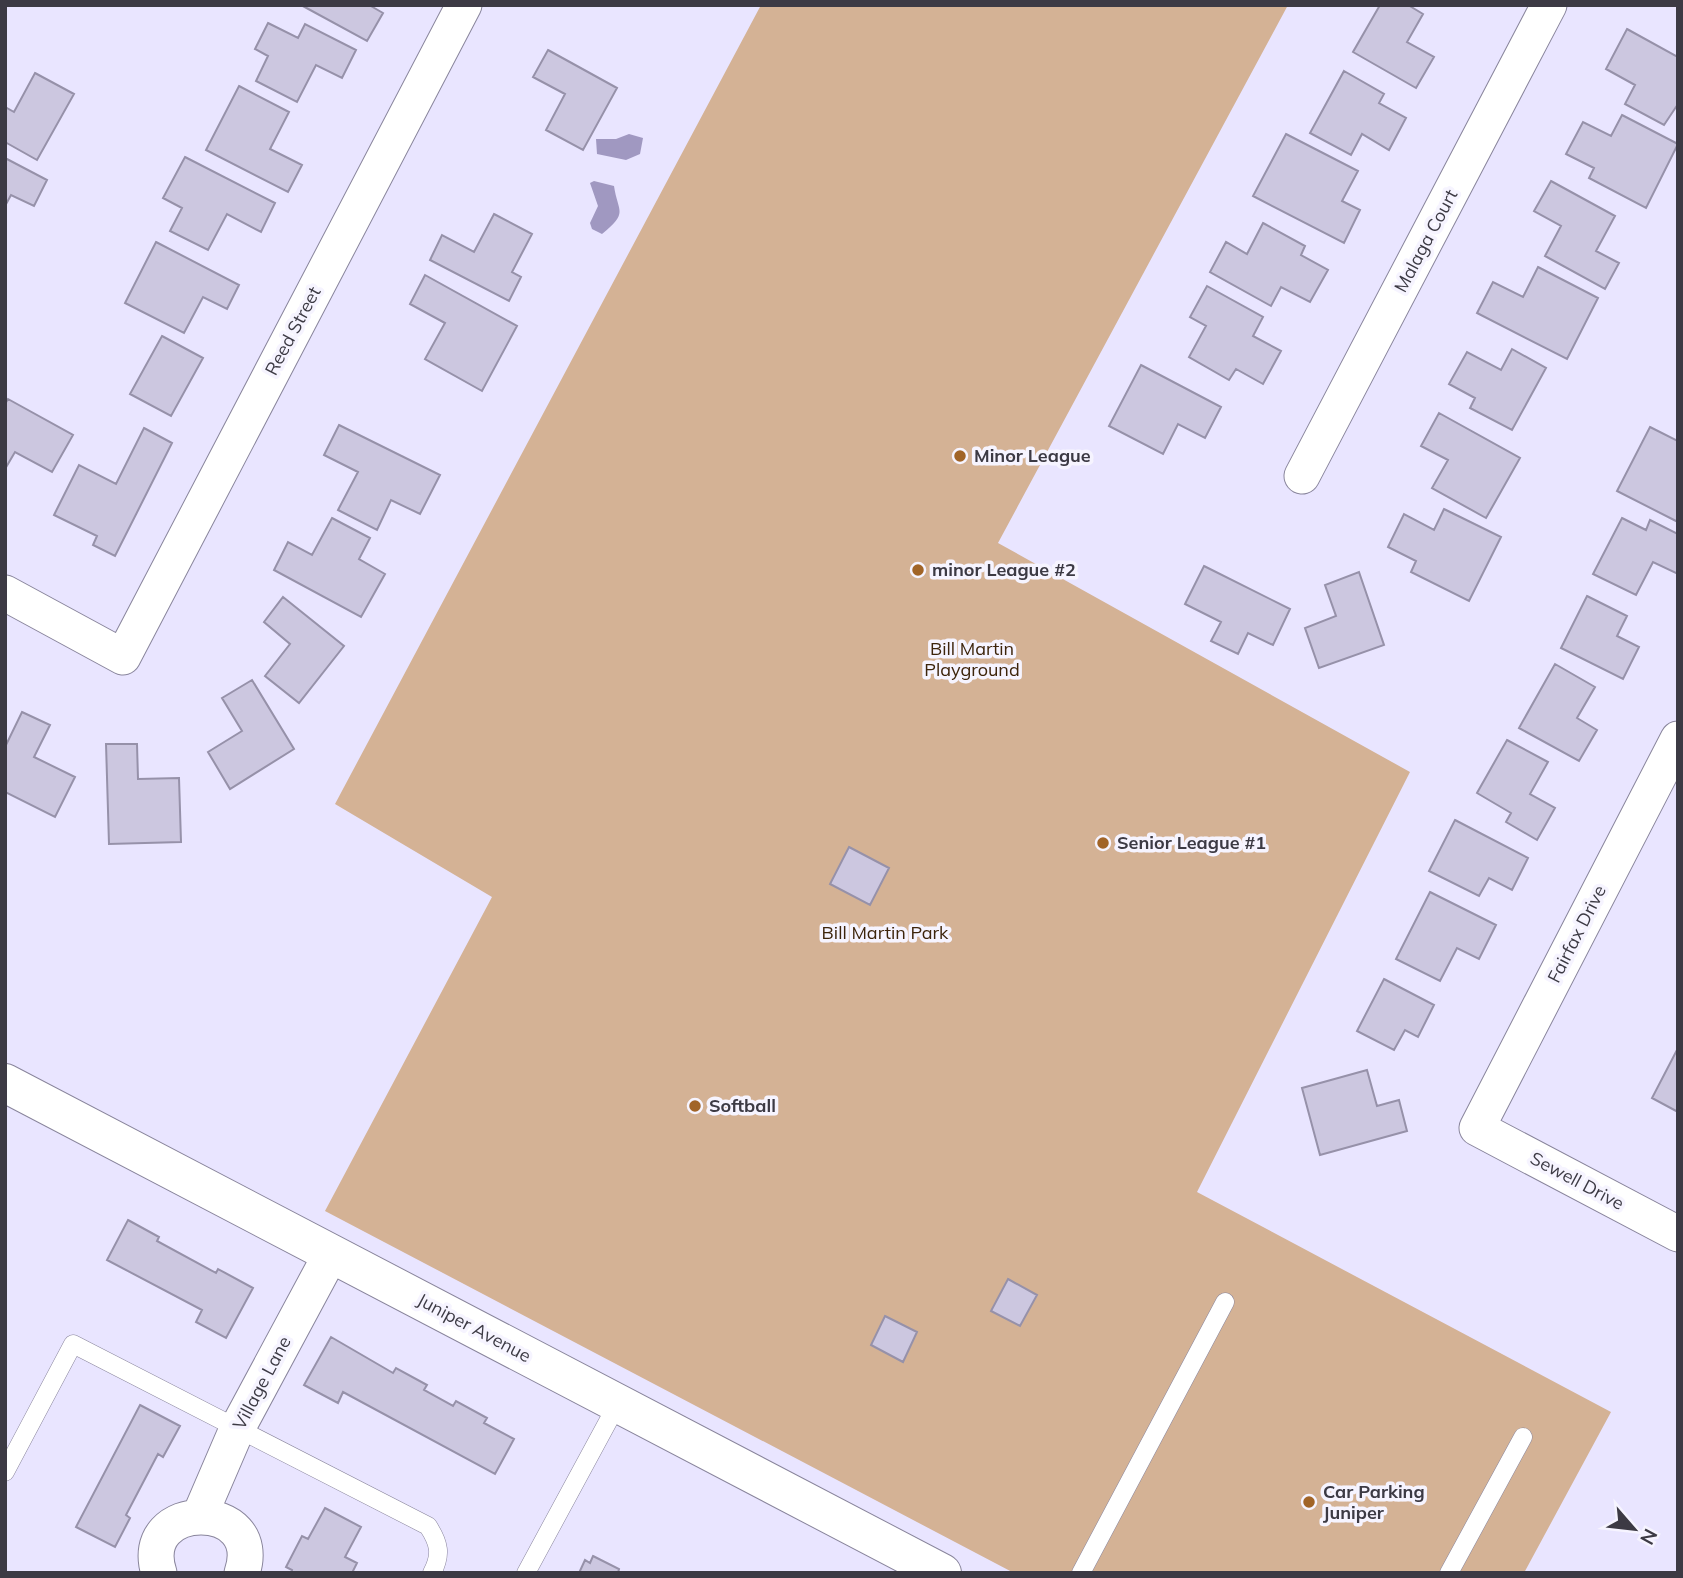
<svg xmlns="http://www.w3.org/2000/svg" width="1683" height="1578" font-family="Mulish,sans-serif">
<rect width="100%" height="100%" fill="#e9e5ff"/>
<path fill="#d4b295" d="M761,5h527l-290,538 412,229 -213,420 414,220 -87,161h-510l-689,-362 167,-314 -157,-93z"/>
<path fill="#a098c1" d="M629,134l14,4 -3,16 -14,6 -29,-6 -1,-15h20z
M594,181l20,5c4,27 15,26 -12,48l-10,-5 -2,-6 8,-17 -8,-23z"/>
<path fill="#ccc7e0" stroke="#9691a9" stroke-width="2" d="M301,5h68l14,8 -16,28z
M1380,5h28l15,9 -16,28 27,15 -18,31 -63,-36z
M268,23l30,15 7,-14 51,26 -14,28 -26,-13 -19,37 -41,-21 12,-25 -13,-7z
M1627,29l51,28v47l-14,21 -39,-21 10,-19 -29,-16z
M548,50l69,38 -34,62 -37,-20 19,-36 -32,-17z
M1344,71l40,23 -5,9 27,15 -17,32 -27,-16 -11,21 -41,-22z
M35,73l39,21 -37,66 -32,-18v-35l9,5z
M239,86l50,26 -19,37 32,16 -14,27 -82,-42z
M1622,115l56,29 -32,64 -57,-30 5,-10 -28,-14 17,-32 28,14z
M1286,134l72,37 -16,30 18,9 -16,33 -91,-47z
M185,157l90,46 -14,29 -34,-18 -19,36 -38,-19 12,-23 -19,-10z
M5,158l42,22 -13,26 -23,-11 -6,11z
M1551,181l64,35 -19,35 23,12 -14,26 -60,-33 16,-30 -27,-15z
M494,214l38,20 -20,38 9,5 -12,24 -79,-41 12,-25 32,17z
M1263,223l42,23 -4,9 27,15 -18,32 -29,-15 -10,19 -61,-34 16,-30 21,12z
M156,242l83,43 -12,24 -24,-12 -19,36 -59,-30z
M1538,267l60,31 -31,61 -90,-46 16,-31 30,15z
M425,275l92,51 -35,65 -57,-32 20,-36 -35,-19z
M1207,286l56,31 -10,19 28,15 -18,33 -27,-15 -7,11 -40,-23 17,-31 -16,-9z
M162,336l41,22 -32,58 -41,-22z
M1512,349l34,19 -34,62 -42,-22 5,-10 -26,-14 18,-32 34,18z
M1141,365l80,42 -16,31 -27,-14 -15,30 -54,-28z
M8,399l65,36 -21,37 -37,-20 -10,17v-65z
M1439,413l81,45 -34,60 -54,-30 16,-28 -27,-14z
M339,425l101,50 -20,39 -29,-14 -14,30 -39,-20 20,-38 -34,-17z
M1650,427l28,14v81l-61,-31z
M144,428l28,15 -57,113 -22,-11 4,-9 -43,-21 25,-50 37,19z
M1444,509l57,28 -32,64 -58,-29 5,-11 -28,-14 16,-33 30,16z
M332,518l38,20 -11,21 26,15 -24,43 -87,-47 14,-28 24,13z
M1622,518l24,12 4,-10 28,14v40l-25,-12 -17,33 -43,-21z
M1204,566l86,43 -17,36 -25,-12 -10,21 -27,-13 10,-19 -36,-18z
M1359,572l25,73 -65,23 -14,-40 31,-12 -11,-31z
M1587,596l40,20 -10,20 22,11 -16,32 -62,-31z
M283,597l61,49 -45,57 -34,-27 25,-32 -26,-22z
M1555,664l40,23 -18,31 20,12 -18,31 -60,-33z
M252,680l42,69 -64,40 -22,-37 34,-21 -20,-33z
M22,712l28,13 -16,32 41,20 -20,40 -50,-25v-45z
M1507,740l41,22 -18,32 25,14 -18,32 -31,-18 5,-9 -34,-20z
M106,744h31l1,35 41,-1 2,64 -72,2z
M1455,820l73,38 -16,32 -23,-12 -10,18 -50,-25z
M849,847l40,21 -19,37 -40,-21z
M1430,892l66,33 -17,34 -22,-11 -17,33 -44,-22z
M1384,979l50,26 -16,32 -13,-7 -11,20 -37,-19z
M1678,1048v64l-26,-14z
M1367,1070l10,36 22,-6 8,31 -87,24 -18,-67z
M128,1220l31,17 -2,4 59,32 2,-4 35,19 -27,50 -30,-16 6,-12 -95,-50z
M1008,1279l29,16 -17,31 -29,-15z
M885,1316l32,16 -14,30 -32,-17z
M331,1337l62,36 3,-5 31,17 -3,5 29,16 3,-5 31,17 -3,5 30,16 -19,35 -152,-82 -5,11 -34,-18z
M140,1405l40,21 -17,31 -5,-3 -32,61 4,3 -15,29 -39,-20z
M325,1508l36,19 -16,30 12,6 -5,10h-61l1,-3 -6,-3 16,-31 6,3z
M593,1556l26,13 -1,4h-39l6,-13 5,3z"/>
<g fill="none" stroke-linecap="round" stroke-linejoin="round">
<g stroke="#89859c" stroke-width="19">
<path id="lane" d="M5,1472l68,-128 355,182c11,17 14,28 4,47
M526,1573l92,-170
M1081,1573l144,-271
M1449,1573l74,-136"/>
</g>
<g stroke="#89859c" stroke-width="37">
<path id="street" d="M1302,476l247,-471
M5,593l118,64 341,-652
M1678,739l-201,389 201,106
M200,1515l37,-86 94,-175
M159,1573c-24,-74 108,-75 83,0"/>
</g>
<g stroke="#89859c" stroke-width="40">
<path id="secondary" d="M5,1083l937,490"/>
</g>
<use href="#lane" stroke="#fff" stroke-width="18"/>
<use href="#street" stroke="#fff" stroke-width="35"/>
<use href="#secondary" stroke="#fff" stroke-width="38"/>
</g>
<g fill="#a16427" stroke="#f6f4ff" stroke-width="2.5">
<circle cx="960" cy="456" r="7"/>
<circle cx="918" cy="570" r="7"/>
<circle cx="1103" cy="843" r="7"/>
<circle cx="695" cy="1106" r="7"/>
<circle cx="1309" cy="1502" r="7"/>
</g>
<g text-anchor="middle" stroke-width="7" stroke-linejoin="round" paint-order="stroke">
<g font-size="18" fill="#3c3a44" stroke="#f6f4ff">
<text transform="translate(1426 241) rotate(-62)" y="6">Malaga Court</text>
<text transform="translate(293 331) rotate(-62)" y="6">Reed Street</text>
<text transform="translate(1577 934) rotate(-63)" y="6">Fairfax Drive</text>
<text transform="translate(1577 1181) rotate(28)" y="6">Sewell Drive</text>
<text transform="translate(474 1328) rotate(28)" y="6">Juniper Avenue</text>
<text transform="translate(262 1383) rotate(-62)" y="6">Village Lane</text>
</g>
<g font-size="18" font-weight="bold" fill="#3c3a44" stroke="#f6f4ff" text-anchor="start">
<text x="974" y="462">Minor League</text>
<text x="932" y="576">minor League #2</text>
<text x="1117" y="849">Senior League #1</text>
<text x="709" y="1112">Softball</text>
<text x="1323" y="1498">Car Parking<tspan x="1323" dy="21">Juniper</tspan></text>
</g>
<g font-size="18" fill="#3d240b" stroke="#f6f4ff">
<text x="972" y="655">Bill Martin<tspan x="972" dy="21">Playground</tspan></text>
<text x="885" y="939">Bill Martin Park</text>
</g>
</g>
<rect width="1683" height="1578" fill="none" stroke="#3c3a44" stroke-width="14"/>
<g transform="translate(1634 1529) rotate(118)" stroke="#f6f4ff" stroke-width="5" paint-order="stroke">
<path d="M0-5L12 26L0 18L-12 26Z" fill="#3c3a44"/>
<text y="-10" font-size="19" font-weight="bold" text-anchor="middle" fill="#3c3a44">N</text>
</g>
</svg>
